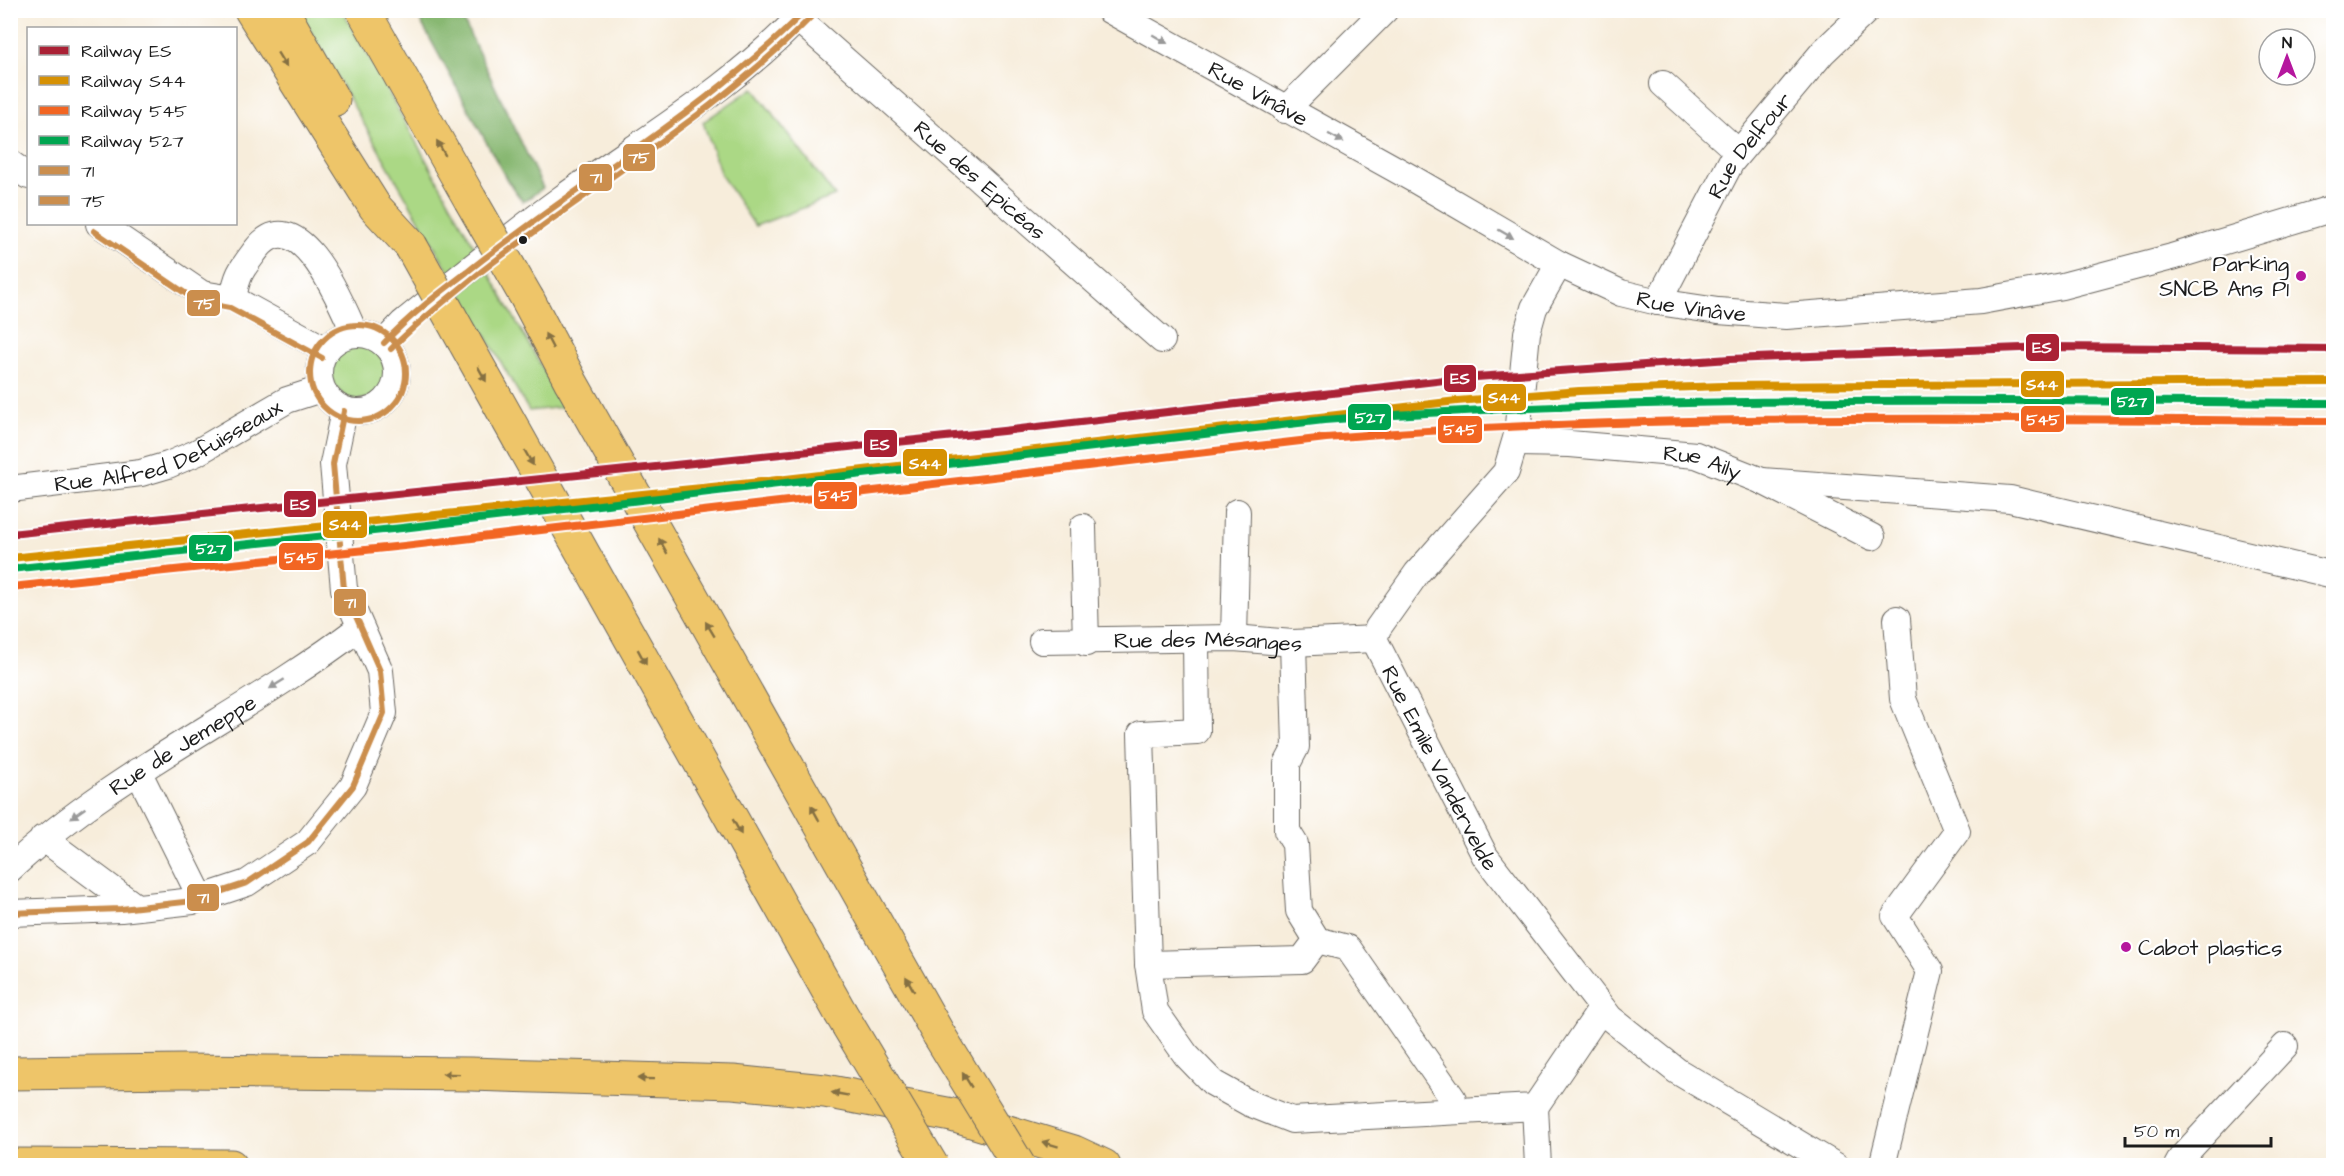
<svg xmlns="http://www.w3.org/2000/svg" width="2344" height="1176" font-family="'Architects Daughter',sans-serif">
<rect width="100%" height="100%" fill="#fff"/>
<filter id="ink" filterUnits="userSpaceOnUse"><feTurbulence type="fractalNoise" baseFrequency=".0167" numOctaves="2"/><feDisplacementMap in="SourceGraphic" scale="12" xChannelSelector="R" yChannelSelector="G"/><feConvolveMatrix kernelMatrix="1 2 1 2 8 2 1 2 1" color-interpolation-filters="sRGB"/></filter>
<filter id="wash" filterUnits="userSpaceOnUse"><feTurbulence type="fractalNoise" baseFrequency=".008" numOctaves="4" result="noise"/><feDisplacementMap in="SourceGraphic" scale="24" xChannelSelector="R" yChannelSelector="G"/><feGaussianBlur stdDeviation="1.35" result="paint"/><feColorMatrix in="noise" values="0 0 0 0 0 0 0 0 0 0 0 0 0 0 0 0 0 1.4 0 .05"/><feComposite in="paint" operator="in"/></filter>
<g filter="url(#wash)">
<rect width="100%" height="100%" fill="#f7eddb"/>
<path fill="#abd885" stroke="#647a50" stroke-width="1.5" d="M299,11h44l221,396 -35,4z
M753,88l82,108 -80,30 -34,-51 -18,-53z
M332 373a27 27 0 1 1 54 0a27 27 0 1 1-54 0Z"/>
<path fill="#88b872" stroke="#526a47" stroke-width="1.5" d="M415,11h44l84,177 -20,14 -16,-22z"/>
</g>
<g filter="url(#ink)">
<g fill="none" stroke-linecap="round" stroke-linejoin="round">
<g stroke="#69655f" stroke-width="28">
<g id="minor">
<path id="s1" d="M1109,10l306,170 144,84 62,29 37,9 60,9 68,5 195,-15 81,-15 110,-29 162,-49"/>
<path id="s2" d="M798,19l364,321"/>
<path d="M1663,84l75,68"/>
<path d="M1285,110l100,-100"/>
<path d="M10,163l18,13"/>
<path d="M99,224l103,70 31,5 93,51"/>
<path id="s3" d="M1559,264l-25,44 -7,25 -10,102 -11,37 -89,101 -39,55 -4,11 111,217 125,162 67,53 159,95"/>
<path d="M233,299c4,-25 8,-29 23,-49 42,-55 86,55 99,84"/>
<path id="s4" d="M1658,302l73,-140 92,-110 44,-42"/>
<circle cx="358" cy="373" r="39"/>
<path d="M384,343l19,-20c52,-42 104,-85 158,-124 83,-60 175,-113 245,-189"/>
<path id="s5" d="M1516,443l54,1 126,11 66,26 110,56"/>
<path d="M1762,481l248,18 324,76"/>
<path id="s6" d="M10,489l131,-16 27,-8 28,-12 91,-53 34,-11"/>
<path d="M1083,527l3,116"/>
<path d="M1234,638l3,-126"/>
<path d="M1196,639l1,92 -56,3 7,230 7,47 31,44 27,28 36,20 43,17 243,-13 67,-99"/>
<path id="s7" d="M1042,641l192,-3 59,5 81,-4"/>
<path d="M1293,643l3,104 -9,17v67l8,13 4,67 18,29 31,8 105,151v12"/>
<path d="M138,771l63,127"/>
<path d="M43,838l93,69"/>
<path id="s8" d="M10,869c104,-97 237,-156 349,-241"/>
<path d="M10,913l111,-4 72,-8 54,-18 61,-41 45,-56 31,-73 -4,-42 -36,-82 -11,-125 11,-53"/>
<path d="M1148,964l154,-4 15,-20"/>
<path d="M1535,1107l3,59"/>
<path d="M1882,1166l48,-195 -35,-55 62,-85 -54,-132 -6,-80"/>
<path d="M2177,1166l5,-9 103,-111"/>
</g>
</g>
<g stroke="#69655f" stroke-width="35">
<path id="highway" d="M251,10l124,197 36,39
M282,10l51,90
M363,10l107,189
M528,300l43,82 368,653
M464,341l376,671
M10,1073l174,-2 287,3 262,8 92,9 127,24 122,37 30,14
M10,1165l221,1"/>
</g>
<use href="#minor" stroke="#fff" stroke-width="26"/>
<use href="#highway" stroke="#eec569" stroke-width="33"/>
<g stroke="#69655f" stroke-width="35" stroke-linecap="butt">
<path id="highway-bridge" d="M470,199l58,101
M411,246l53,95
M840,1012l92,154
M939,1035l80,131"/>
</g>
<use href="#highway-bridge" stroke="#eec569" stroke-width="33"/>
<g stroke="#fff" stroke-width="10">
<path id="bus-1" d="M384,343c25,-27 54,-49 83,-71 111,-89 238,-160 339,-262
M10,913l111,-4 72,-8 54,-18 61,-41 45,-56 31,-73 -4,-42 -36,-82 -11,-125 11,-53"/>
</g>
<g stroke="#fff" stroke-width="10">
<path id="bus-2" d="M94,231l104,71 32,6 92,50
M310 373a48 48 0 1 1 96 0a48 48 0 1 1-96 0Z
M391,349c25,-26 54,-48 82,-71 112,-89 239,-160 339,-262"/>
</g>
<use href="#bus-1" stroke="#cb8e4d" stroke-width="6"/>
<use href="#bus-2" stroke="#cb8e4d" stroke-width="6"/>
<g stroke="#fff" stroke-width="12">
<path id="rail-1" d="M10,534l993,-103 459,-53 268,-19 318,-12 286,2"/>
</g>
<g stroke="#fff" stroke-width="12">
<path id="rail-2" d="M10,558l741,-75 706,-82 122,-10 143,-5 612,-4"/>
</g>
<g stroke="#fff" stroke-width="12">
<path id="rail-3" d="M11,587l393,-41 922,-108c335,-26 672,-19 1008,-17"/>
</g>
<g stroke="#fff" stroke-width="12">
<path id="rail-4" d="M10,569l392,-41 922,-108c336,-26 673,-19 1010,-17"/>
</g>
<use href="#rail-1" stroke="#aa2135" stroke-width="8"/>
<use href="#rail-2" stroke="#d69104" stroke-width="8"/>
<use href="#rail-3" stroke="#f26522" stroke-width="8"/>
<use href="#rail-4" stroke="#00a651" stroke-width="8"/>
</g>
<defs><path id="oneway-solid" d="M-6-.8H1V-3.2L6.5 0L1 3.2V.8H-6Z" transform="scale(1.5)"/></defs>
<g fill="#999">
<use href="#oneway-solid" transform="translate(1160 39) rotate(30)"/>
<use href="#oneway-solid" transform="translate(1336 138) rotate(28)"/>
<use href="#oneway-solid" transform="translate(1506 234) rotate(30)"/>
<use href="#oneway-solid" transform="translate(277 684) rotate(148)"/>
<use href="#oneway-solid" transform="translate(78 813) rotate(145)"/>
</g>
<g fill="#857042">
<use href="#oneway-solid" transform="translate(282 60) rotate(58)"/>
<use href="#oneway-solid" transform="translate(441 148) rotate(-120)"/>
<use href="#oneway-solid" transform="translate(549 341) rotate(-118)"/>
<use href="#oneway-solid" transform="translate(482 374) rotate(61)"/>
<use href="#oneway-solid" transform="translate(529 458) rotate(60)"/>
<use href="#oneway-solid" transform="translate(663 546) rotate(-119)"/>
<use href="#oneway-solid" transform="translate(710 629) rotate(-121)"/>
<use href="#oneway-solid" transform="translate(642 657) rotate(61)"/>
<use href="#oneway-solid" transform="translate(815 813) rotate(-119)"/>
<use href="#oneway-solid" transform="translate(737 827) rotate(61)"/>
<use href="#oneway-solid" transform="translate(910 984) rotate(-119)"/>
<use href="#oneway-solid" transform="translate(451 1074) rotate(-179)"/>
<use href="#oneway-solid" transform="translate(646 1079) rotate(-179)"/>
<use href="#oneway-solid" transform="translate(967 1080) rotate(-122)"/>
<use href="#oneway-solid" transform="translate(840 1094) rotate(-170)"/>
<use href="#oneway-solid" transform="translate(1050 1144) rotate(-163)"/>
</g>
</g>
<circle fill="#1c1c1c" stroke="#fff" stroke-width="2" cx="523" cy="240" r="5"/>
<g fill="#b5179e" stroke="#fff" stroke-width="2">
<circle cx="2301" cy="276" r="6"/>
<circle cx="2126" cy="947" r="6"/>
</g>
<g text-anchor="middle" stroke-width="4.5" stroke-linejoin="round" paint-order="stroke">
<g font-size="22" fill="#1c1c1c" stroke="#fff">
<text dy="8" stroke="none"><textPath href="#s1" startOffset="171">Rue Vinâve</textPath></text>
<text dy="8" stroke="none"><textPath href="#s4" startOffset="182">Rue Delfour</textPath></text>
<text dy="8" stroke="none"><textPath href="#s2" startOffset="243">Rue des Epicéas</textPath></text>
<text dy="8" stroke="none"><textPath href="#s1" startOffset="657">Rue Vinâve</textPath></text>
<text dy="8" stroke="none"><textPath href="#s6" startOffset="166">Rue Alfred Defuisseaux</textPath></text>
<text dy="8" stroke="none"><textPath href="#s5" startOffset="188">Rue Aily</textPath></text>
<text dy="8" stroke="none"><textPath href="#s7" startOffset="166">Rue des Mésanges</textPath></text>
<text dy="8" stroke="none"><textPath href="#s8" startOffset="213">Rue de Jemeppe</textPath></text>
<text dy="8" stroke="none"><textPath href="#s3" startOffset="576">Rue Emile Vandervelde</textPath></text>
</g>
<g font-size="22" fill="#1c1c1c" stroke="#fff" text-anchor="end">
<text x="2289" y="271">Parking<tspan x="2289" dy="25">SNCB Ans P1</tspan></text>
<text x="2138" y="955" text-anchor="start">Cabot plastics</text>
</g>
</g>
<g stroke="#fff" stroke-width="2">
<rect x="622" y="143" width="34" height="29" rx="6" fill="#cb8e4d"/>
<rect x="578" y="163" width="35" height="29" rx="6" fill="#cb8e4d"/>
<rect x="186" y="289" width="35" height="28" rx="6" fill="#cb8e4d"/>
<rect x="2025" y="333" width="35" height="29" rx="6" fill="#aa2135"/>
<rect x="1443" y="364" width="34" height="29" rx="6" fill="#aa2135"/>
<rect x="2020" y="370" width="45" height="28" rx="6" fill="#d69104"/>
<rect x="1482" y="383" width="45" height="29" rx="6" fill="#d69104"/>
<rect x="2110" y="387" width="45" height="29" rx="6" fill="#00a651"/>
<rect x="1347" y="403" width="45" height="28" rx="6" fill="#00a651"/>
<rect x="2020" y="405" width="45" height="28" rx="6" fill="#f26522"/>
<rect x="1437" y="415" width="46" height="29" rx="6" fill="#f26522"/>
<rect x="863" y="429" width="35" height="29" rx="6" fill="#aa2135"/>
<rect x="902" y="448" width="46" height="29" rx="6" fill="#d69104"/>
<rect x="813" y="481" width="45" height="29" rx="6" fill="#f26522"/>
<rect x="283" y="490" width="34" height="28" rx="6" fill="#aa2135"/>
<rect x="322" y="510" width="46" height="29" rx="6" fill="#d69104"/>
<rect x="188" y="534" width="45" height="28" rx="6" fill="#00a651"/>
<rect x="278" y="542" width="46" height="29" rx="6" fill="#f26522"/>
<rect x="333" y="588" width="34" height="29" rx="6" fill="#cb8e4d"/>
<rect x="186" y="883" width="34" height="29" rx="6" fill="#cb8e4d"/>
</g>
<g font-size="16" text-anchor="middle" font-weight="bold" fill="#fff">
<text x="639" y="163">75</text>
<text x="596" y="183">71</text>
<text x="204" y="309">75</text>
<text x="2042" y="353">ES</text>
<text x="1460" y="384">ES</text>
<text x="2042" y="390">S44</text>
<text x="1504" y="403">S44</text>
<text x="2132" y="407">527</text>
<text x="1370" y="423">527</text>
<text x="2043" y="425">545</text>
<text x="1460" y="435">545</text>
<text x="880" y="450">ES</text>
<text x="925" y="469">S44</text>
<text x="835" y="501">545</text>
<text x="300" y="510">ES</text>
<text x="345" y="530">S44</text>
<text x="211" y="554">527</text>
<text x="301" y="563">545</text>
<text x="350" y="608">71</text>
<text x="203" y="903">71</text>
</g>
<rect width="2344" height="1176" fill="none" stroke="#fff" stroke-width="36"/>
<rect x="27" y="27" width="210" height="198" fill="#ffffff" stroke="#a4a4a4" stroke-width="1.5"/>
<rect x="39" y="46" width="30" height="9" fill="#aa2135" stroke="#a4a4a4" stroke-width="1.5"/>
<text x="81" y="57" font-size="18" fill="#1c1c1c">Railway ES</text>
<rect x="39" y="76" width="30" height="9" fill="#d69104" stroke="#a4a4a4" stroke-width="1.5"/>
<text x="81" y="87" font-size="18" fill="#1c1c1c">Railway S44</text>
<rect x="39" y="106" width="30" height="9" fill="#f26522" stroke="#a4a4a4" stroke-width="1.5"/>
<text x="81" y="117" font-size="18" fill="#1c1c1c">Railway 545</text>
<rect x="39" y="136" width="30" height="9" fill="#00a651" stroke="#a4a4a4" stroke-width="1.5"/>
<text x="81" y="147" font-size="18" fill="#1c1c1c">Railway 527</text>
<rect x="39" y="166" width="30" height="9" fill="#cb8e4d" stroke="#a4a4a4" stroke-width="1.5"/>
<text x="81" y="177" font-size="18" fill="#1c1c1c">71</text>
<rect x="39" y="196" width="30" height="9" fill="#cb8e4d" stroke="#a4a4a4" stroke-width="1.5"/>
<text x="81" y="207" font-size="18" fill="#1c1c1c">75</text>
<g transform="translate(2287 57)"><circle r="28" fill="#ffffff" stroke="#a4a4a4" stroke-width="1.5"/>
<path d="M0-4.5L10 22L0 15L-10 22Z" fill="#b5179e"/>
<text y="-9" font-size="16" font-weight="bold" text-anchor="middle" fill="#1c1c1c">N</text>
</g>
<path d="M2125 1137v9h146v-9" fill="none" stroke="#1c1c1c" stroke-width="3"/>
<text x="2134" y="1137" font-size="18" fill="#1c1c1c" stroke="#ffffff" stroke-width="4.5" paint-order="stroke">50 m</text>
</svg>
